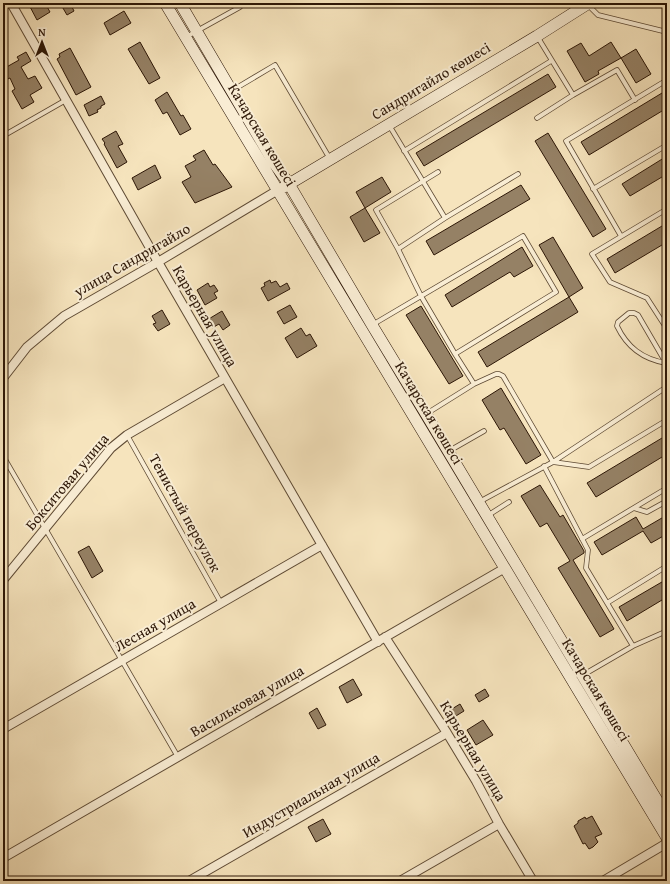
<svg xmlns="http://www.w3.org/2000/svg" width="670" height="884" font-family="'Gentium Book Plus',serif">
<rect width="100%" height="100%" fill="#f6e4bd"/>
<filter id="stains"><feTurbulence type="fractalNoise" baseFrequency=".005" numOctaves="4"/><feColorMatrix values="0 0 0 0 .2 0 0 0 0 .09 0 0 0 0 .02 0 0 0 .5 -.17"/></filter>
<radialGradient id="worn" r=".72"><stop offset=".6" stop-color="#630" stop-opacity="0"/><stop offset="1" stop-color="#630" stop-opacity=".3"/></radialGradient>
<path fill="#958165" stroke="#2c1606" d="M28,3h17l5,9 -13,8z
M60,3h10l4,8 -7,4z
M124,11l7,12 -21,12 -6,-12z
M140,42l20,36 -11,6 -21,-35z
M611,42l10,16 -23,13 1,3 -14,8 -18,-31 14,-8 8,13z
M70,48l21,39 -15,8 -19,-36 3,-2 -1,-3z
M636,49l15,25 -15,9 -15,-25z
M26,52l5,9 -10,6 7,12 7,-3 7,12 -12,7 4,7 -12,7 -10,-18 3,-2 -5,-11 -7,3v-12l16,-9 -2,-3z
M548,74l8,13 -132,79 -8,-13z
M667,90v18l-78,47 -8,-13z
M167,92l14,24 2,-1 8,14 -11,6 -13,-23 -4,2 -8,-14z
M101,96l4,8 -4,2v2l-4,2 1,2 -9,4 -5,-11z
M116,131l7,13 -5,2 9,16 -10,6 -13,-24 1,-1 -3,-4z
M548,133l58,96 -13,8 -58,-96z
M204,150l9,15 2,-1 17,23 -37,16 -13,-21 9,-5 -6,-11 11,-6 -3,-4z
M667,156v18l-37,22 -8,-12z
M155,165l6,13 -23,12 -6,-12z
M382,177l9,15 -26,16 -9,-16z
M521,185l9,14 -96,56 -8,-14z
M365,208l15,25 -16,9 -14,-25z
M667,223v19l-52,31 -8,-14z
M553,237l30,51 -14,9 -30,-52z
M522,247l11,19 -19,11 -4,-5 -58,35 -7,-12z
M270,280l1,3 5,-2 4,6 7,-4 3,6 -22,12 -7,-13 4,-2 -1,-3z
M208,283l2,4 4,-2 4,6 -4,2 3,5 -12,7 -8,-15z
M569,297l9,15 -91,55 -9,-15z
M290,305l7,12 -13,7 -7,-12z
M421,306l42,70 -14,8 -43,-69z
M162,310l8,14 -12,7 -5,-7 3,-1 -4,-7z
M222,311l8,14 -7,5 -4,-6 -7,4 -5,-8z
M301,328l5,8 4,-2 7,12 -20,12 -12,-20z
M501,388l40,67 -15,9 -22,-36 -4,2 -18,-30z
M667,435v19l-71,43 -9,-14z
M540,485l20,32 3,-2 21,36v2l-11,7 41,69 -14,8 -42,-69 12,-7 -23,-38 -7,4 -19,-31z
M667,515v19l-16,9 -8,-12 -41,24 -8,-13 42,-25 7,12z
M89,546l14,25 -11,7 -14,-26z
M667,579v18l-40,24 -8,-14z
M353,679l9,16 -15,8 -8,-16z
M485,689l4,7 -10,6 -4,-7z
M460,704l4,7 -13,8 -4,-7z
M317,708l9,17 -8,4 -9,-16z
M483,720l10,15 -17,10 -9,-15z
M592,816l10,18 -7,3 3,5 -5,5 -4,2 -4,-6 -2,1 -9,-18 4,-3v-2l7,-4 1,2z
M323,819l8,15 -15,8 -8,-15z"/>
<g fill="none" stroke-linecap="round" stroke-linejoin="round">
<g stroke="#5e4a34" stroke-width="5.5">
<path id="lane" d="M587,4l11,11 69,17
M537,36l36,59 44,-25 18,30
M186,37l54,-30
M233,90l42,-25 55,94
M537,118l36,-23
M389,125l56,93
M3,136l63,-36
M404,151l147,-90
M438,172l-62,38 22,39 23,47 34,58
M593,189l74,-44
M667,209l-75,45 18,28 37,16 20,31
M621,236l-55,-95 101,-61
M398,249l47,-31 73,-44
M372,325l151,-89 33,56 -101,62 19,30
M666,363c-24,-4 -39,-16 -49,-37l1,-4 11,-9h5l4,2 28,48 1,3
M426,414l48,-30 22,-10h3l4,2 50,86 112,-74 2,-4
M127,435l94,168
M449,451l35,-20
M3,456l175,301
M544,466l44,84 -2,18 47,78 -50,29
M479,502l74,-40 36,5 78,-47
M634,508l13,4 20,-11
M487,516l22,-14
M582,539l85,-51
M607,603l60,-37
M633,646l34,-15
M616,873l5,8"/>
</g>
<g stroke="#5e4a34" stroke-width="10">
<path id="street" d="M11,3l147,259 220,380
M3,378l24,-31 37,-31 94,-54 120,-72
M3,580l108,-132 16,-13 98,-57
M385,637l62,96 29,48 23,43 34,57
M3,729l319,-184
M3,858l502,-290
M189,881l258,-148
M400,881l99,-57
M603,881l64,-38"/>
</g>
<g stroke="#2c1606" stroke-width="12">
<path id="secondary" d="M165,3l502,835
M180,3l94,160 15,21 83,141 54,89 241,403
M284,187l253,-151 52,-33"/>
</g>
<use href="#lane" stroke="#f9edd4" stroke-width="4"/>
<use href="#street" stroke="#f9edd4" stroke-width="8"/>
<use href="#secondary" stroke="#f9edd4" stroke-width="11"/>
</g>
<g text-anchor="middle" stroke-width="4" stroke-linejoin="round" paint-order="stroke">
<g font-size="15" fill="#2c1606" stroke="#f9edd4">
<text transform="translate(431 81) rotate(-31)" y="5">Сандригайло көшесі</text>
<text transform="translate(262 135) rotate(59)" y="5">Качарская көшесі</text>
<text transform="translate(132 260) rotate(-30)" y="5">улица Сандригайло</text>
<text transform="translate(205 316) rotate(60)" y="5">Карьерная улица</text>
<text transform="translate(429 413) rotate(59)" y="5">Качарская көшесі</text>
<text transform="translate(67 482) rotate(-50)" y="5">Бокситовая улица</text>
<text transform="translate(185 513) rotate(61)" y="5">Тенистый переулок</text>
<text transform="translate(155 625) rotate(-30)" y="5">Лесная улица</text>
<text transform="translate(596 690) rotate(59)" y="5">Качарская көшесі</text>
<text transform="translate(247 701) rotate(-30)" y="5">Васильковая улица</text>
<text transform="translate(473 751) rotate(59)" y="5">Карьерная улица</text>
<text transform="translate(311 795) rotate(-30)" y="5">Индустриальная улица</text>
</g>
</g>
<rect width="670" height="884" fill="none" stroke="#f6e4bd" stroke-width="16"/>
<rect x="4" y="4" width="662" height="876" fill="none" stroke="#2c1606" stroke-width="2"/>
<rect x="8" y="8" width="654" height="868" fill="none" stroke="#2c1606"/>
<g transform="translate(42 42)" stroke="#f9edd4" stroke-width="3" paint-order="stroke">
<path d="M0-3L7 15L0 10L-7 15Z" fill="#2c1606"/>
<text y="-6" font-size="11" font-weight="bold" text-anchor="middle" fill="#2c1606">N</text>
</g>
<rect width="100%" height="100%" filter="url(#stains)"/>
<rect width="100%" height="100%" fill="url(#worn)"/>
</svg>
